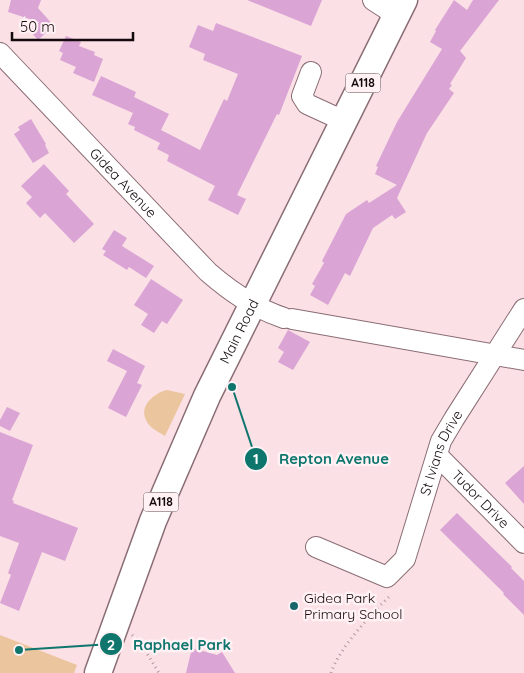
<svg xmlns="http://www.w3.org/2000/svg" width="524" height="673" font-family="Quicksand,sans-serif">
<rect width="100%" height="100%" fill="#fbe0e6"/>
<path fill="#ebc59d" d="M167,390l18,4 -20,42c-6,-4 -16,-8 -19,-16 -7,-14 8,-27 21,-30z
M0,635l77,30 -3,8h-74z"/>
<path fill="#daa4d5" d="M11,0h30l-3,8 17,19 -2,-1 -15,14 -8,-9 9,-9 -31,-10z
M247,0h75l-11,26z
M454,0l13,10 6,-10h26l-39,51 6,7 -16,26 2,1 -3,4 5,4 -27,40 -30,65 9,14 -11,7 -3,-4 -19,13 -23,48 -5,-3 -17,32 -18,-10 5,-9 -3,-2 12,-21 -2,-2 24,-47 21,-14 2,3 28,-18 -22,-11 3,-7 -2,-1 21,-44 45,-73 -12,-7 6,-11 -1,-1z
M216,23l86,33 -23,59 -2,-1 -40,81 9,4 -8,16 -30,-15 7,-14 -48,-25 2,-6 -12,-6 3,-6 -26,-13 1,-3 -7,-3 5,-11 -41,-18 9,-19 35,16 -2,5 35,17 -8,16 39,20 24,-51 3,2 11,-27 -35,-14 2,-6 -16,-7 9,-22 15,6z
M66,36l15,6 -2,4 16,6 -1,3 9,4 -9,23 -21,-9 3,-6 -16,-7 3,-7 -4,-2z
M31,119l15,25 -1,1 4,8 -16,10 -19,-29 6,-4 -2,-3z
M44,164l25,27 -3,3 28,30 -20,19 -29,-30 -5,5 -14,-15 6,-6 -11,-11z
M114,230l13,8 -5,8 32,20 -8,12 -17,-11 -2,3 -24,-15 3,-4 -4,-2z
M151,279l32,21 -16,24 -5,-3 -8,12 -13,-8 7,-11 -14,-9z
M288,330l22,12 -17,28 -15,-8 6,-10 -6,-4z
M113,349l32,17 -8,17 5,2 -16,32 -18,-9 19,-37 -20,-10z
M7,407l13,6 -10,18 -10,-5v-6z
M0,432l33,13 -21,55 2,1 -1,2 65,25 -13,33 -23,-9 -23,59 -19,-8 11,-28 -3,-2 11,-30 -19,-7z
M524,466v38l-19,-21z
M457,513l55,54 -1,1 13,13v34l-21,-21 1,-1 -64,-63z
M192,648l25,7 5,-3 13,21h-49z"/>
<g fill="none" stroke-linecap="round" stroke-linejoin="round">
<g stroke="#8a6d74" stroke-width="22">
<g id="minor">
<path d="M373,0l23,15"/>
<path id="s1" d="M0,53l208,219c23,20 46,36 76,46"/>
<path d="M311,72l-9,24 5,8 37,17"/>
<path d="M292,319l232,41"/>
<path id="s2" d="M437,455l87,88"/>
<path id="s3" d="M316,547l71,30 18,-18 36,-118 13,-22 70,-110"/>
</g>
</g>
<g stroke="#8a6d74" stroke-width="29">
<g id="major">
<path id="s4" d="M98,673l55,-152 54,-125 197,-396"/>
</g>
</g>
<path stroke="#af9a9f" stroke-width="3" stroke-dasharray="1 4" stroke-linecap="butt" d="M132,635l8,7 19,31
M331,673c8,-25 41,-60 60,-78"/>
<use href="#minor" stroke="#fff" stroke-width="20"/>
<use href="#major" stroke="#fff" stroke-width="26"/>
</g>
<circle fill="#186669" stroke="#fff1f4" stroke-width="2" cx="294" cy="606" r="5"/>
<g text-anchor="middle" stroke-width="5" stroke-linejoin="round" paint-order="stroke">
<g fill="#fff1f4" stroke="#5a4f52" stroke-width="1">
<rect x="345.5" y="73.5" width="35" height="19" rx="4"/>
<rect x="143.5" y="492.5" width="35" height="19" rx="4"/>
</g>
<g font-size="12" font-weight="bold" fill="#140a0d">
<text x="363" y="87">A118</text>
<text x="161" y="506">A118</text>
</g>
<g font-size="14" fill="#140a0d" stroke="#fff1f4">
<text dy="5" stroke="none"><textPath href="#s1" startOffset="179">Gidea Avenue</textPath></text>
<text dy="5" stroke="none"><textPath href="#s4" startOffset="370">Main Road</textPath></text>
<text dy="5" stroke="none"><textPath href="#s3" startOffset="215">St Ivians Drive</textPath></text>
<text dy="5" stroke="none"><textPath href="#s2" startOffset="62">Tudor Drive</textPath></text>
</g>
<g font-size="14" fill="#140a0d" stroke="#fff1f4" text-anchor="start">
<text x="304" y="603">Gidea Park<tspan x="304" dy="16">Primary School</tspan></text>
</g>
</g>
<path fill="none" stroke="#0f766e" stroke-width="2" d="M232 387L256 459M19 650L111 644"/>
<g fill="#0f766e" stroke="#fff1f4" stroke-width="2">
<circle cx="232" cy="387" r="5"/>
<circle cx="19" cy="650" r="5"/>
<circle cx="256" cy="459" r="12"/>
<circle cx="111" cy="644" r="12"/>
</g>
<g font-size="15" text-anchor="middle" font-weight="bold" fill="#fff">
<text x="256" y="464">1</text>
<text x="111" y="650">2</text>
</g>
<g font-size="15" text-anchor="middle" font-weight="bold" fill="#0f766e" stroke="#fff1f4" stroke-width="5" stroke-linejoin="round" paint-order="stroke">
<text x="334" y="464">Repton Avenue</text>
<text x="182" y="650">Raphael Park</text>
</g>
<path d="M12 32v8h121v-8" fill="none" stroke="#140a0d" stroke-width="2.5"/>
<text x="20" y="32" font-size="15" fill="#140a0d" stroke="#fff1f4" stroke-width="4" paint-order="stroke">50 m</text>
</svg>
